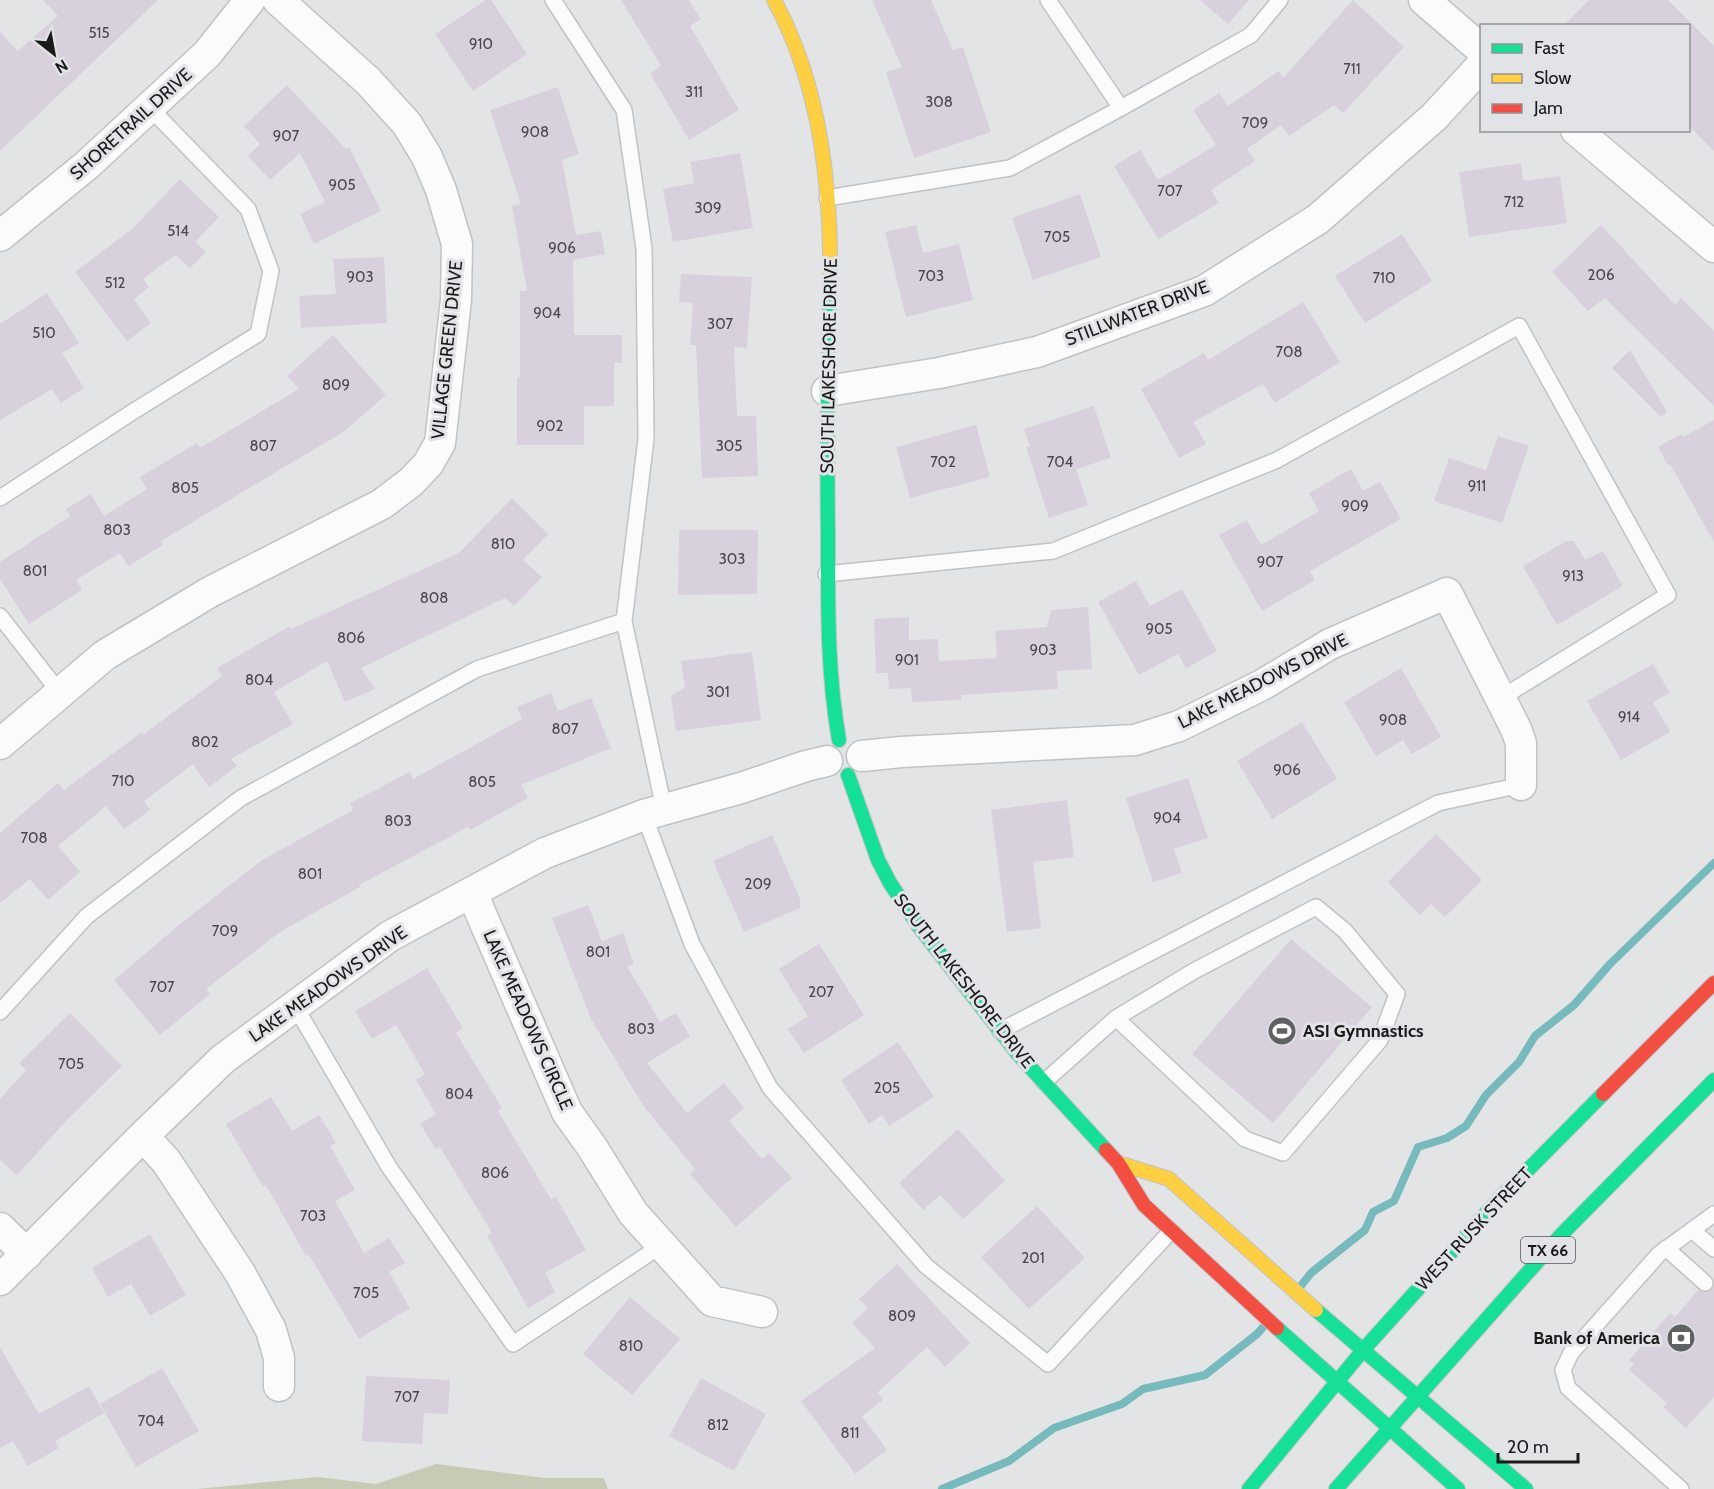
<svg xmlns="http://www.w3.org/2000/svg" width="1714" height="1489" font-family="Cabin,sans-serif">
<rect width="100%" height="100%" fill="#e3e4e5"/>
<path fill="#c7cab5" d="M436,1464l108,14h60l4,11h-411l121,-12 58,7z"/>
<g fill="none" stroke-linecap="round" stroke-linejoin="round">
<path stroke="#76babd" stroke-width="8" d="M1300,1287l11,-14 54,-43 8,-18 21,-11 24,-54 29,-9 19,-12 20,-31 33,-33 16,-26 39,-31 36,-41 104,-101
M942,1489l67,-28 45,-33 68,-24 21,-15 62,-14 52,-41 8,-9"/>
</g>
<path fill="#d8d1dd" d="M43,0h115l-158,151v-119l18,19 40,-35z
M486,0h5l36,54 -54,37 -38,-57z
M621,0h68l12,19 -11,7 49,84 -50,30 -39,-67 11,-7z
M872,0h59l22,50 10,-3 28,85 -77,26 -28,-86 16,-5z
M1200,0h49l-21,24z
M1353,0l51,47 -61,66 -9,-8 -45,31 -8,-11 -34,24 8,12 -44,29 8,13 -61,36 -44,-73 26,-16 18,30 58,-35 -23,-35 26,-17 9,13 51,-35 4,7z
M1589,0h79l46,46v105l-25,-25v-100h-126z
M287,85l59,64 3,-2 32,64 -67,33 -14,-30 25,-12 -25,-49 -30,27 -22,-24 12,-12 -16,-18z
M558,87l21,67 -17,6 14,75 25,-4 4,23 -32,6 1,75h48v28h-8v43h-30v39h-67v-67h3v-87h7l-15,-85 9,-2 -31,-94z
M740,153l13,75 -80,14 -10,-53 31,-6 -4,-21z
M1521,163l2,18 37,-5 7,47 -98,14 -10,-65z
M180,179l39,38 -24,25 11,10 -16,16 -15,-13 -32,24 6,8 -15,12 17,24 -24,18 -52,-69 57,-43z
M1080,194l21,63 -68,23 -21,-62z
M916,225l7,28 36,-9 14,56 -67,17 -21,-85z
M1601,225l74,80 6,-7 33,33v75l-109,-108 -17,13 -36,-39z
M1402,234l30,47 -67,42 -30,-47z
M384,257l3,66 -86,5 -2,-32 37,-2 -3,-35z
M681,274l71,3 -5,71 -13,-1 3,69h19l2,60 -56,2 -6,-133h-6l3,-42 -14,-1z
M47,293l32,50 -17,10 22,35 -23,15 -9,-14 -52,31v-96z
M1303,302l37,60 -65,41 -12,-19 -70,38 13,22 -27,14 -38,-69 63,-36 4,7z
M333,335l53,60 -43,37 -182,109 2,4 -35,21 -8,-13 -44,27 6,10 -53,34 -29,-45v-17l70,-46 -4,-7 25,-15 13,22 43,-27 -7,-12 57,-34 3,5 99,-59 -12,-13z
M1630,350l37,62 -6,5 -49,-49z
M1094,406l17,52 -35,11 12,36 -39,13 -23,-71 4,-1 -6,-17z
M1714,420v122l-44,-78 -2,1 -10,-18 23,-13 2,3z
M976,425l14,52 -80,21 -14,-51z
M1498,436l31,10 -27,77 -68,-22 15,-43 37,12z
M1351,469l12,22 17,-9 21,37 -91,52 5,9 -53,31 -43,-76 28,-15 14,25 58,-34 -10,-18z
M512,498l36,36 -25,26 19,17 -28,29 -9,-8 -144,70 14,21 -30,13 -18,-41 -53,31 19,32 -62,35 6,7 -28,21 -16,-23 -49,37 6,9 -26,19 -18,-23 -48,40 22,26 -32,28 -18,-21 -30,24v-70l58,-50 6,7 78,-58 2,2 78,-58 -5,-8 73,-42 1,3 168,-76z
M679,530h79l-1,64 -79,1z
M1566,541h8l11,19 18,-9 20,35 -66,39 -34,-59z
M1136,581l14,25 32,-17 35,62 -31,17 -8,-14 -39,21 -41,-73z
M1088,607l4,62 -35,2 1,18 -97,6v5l-49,2 -1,-14 -22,1 -1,-16h-12l-2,-54 35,-2v23l29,-1 1,22 58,-3 -2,-27 52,-4 4,-17z
M752,652l9,68 -85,11 -5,-35 14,-9 -4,-26z
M1653,664l17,29 -17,9 17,30 -49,28 -34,-59z
M1401,668l40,69 -29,17 -9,-14 -27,16 -32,-54z
M551,693l7,18 33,-13 20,50 -90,37 7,13 -58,32 -2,-3 -109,58 1,2 -80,45 -74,57 4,5 -50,41 -46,-55 66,-56 82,-64 91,-50 -3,-7 60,-31 3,7 109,-60 -5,-12z
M1302,722l35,57 -65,40 -35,-58z
M1188,778l20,60 -34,11 8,24 -29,9 -27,-84z
M1067,800l7,57 -41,5 8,66 -34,4 -16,-122z
M1436,834l46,46 -37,37 -14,-13 -11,11 -32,-33z
M772,835l28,64v9l-56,24 -31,-71z
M588,905l14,36 21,-8 11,31 -7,2 33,56 16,-9 14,23 -43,27 40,50 37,-30 20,25 -15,13 33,38 7,-6 23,25 -56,49 -46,-53 5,-5 -53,-65 -51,-85 -39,-101z
M1291,939l81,68 -99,116 -81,-69z
M819,944l45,71 -60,38 -16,-24 20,-13 -29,-47z
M427,968l36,60 -7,5 46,75 -4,3 53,88 5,-2 30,53 -41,23 10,19 -27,16 -41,-73 5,-2 -52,-86 -4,2 -16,-25 16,-10 -20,-34 9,-6 -29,-49 -24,14 -17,-28z
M70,1013l52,53 -55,54 -50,55 -17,-15v-61l26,-29 -7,-7z
M898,1042l36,55 -45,29 -7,-11 -13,9 -28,-44z
M271,1097l21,34 27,-16 17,28 -6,3 25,44 -20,11 29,52 25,-15 16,25 -16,9 21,36 -51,31 -50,-84 -3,1 -40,-71 -3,1 -37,-62z
M958,1129l47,52 -42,38 -23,-24 -17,15 -24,-27z
M1037,1206l48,52 -56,51 -48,-52z
M150,1234l36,61 -36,21 -19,-32 -23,13 -16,-29z
M897,1264l73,79 -25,24 -18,-20 -49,45 5,8 -21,16 25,34 -32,24 -54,-73 74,-53 -23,-25 16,-15 -9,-9z
M1714,1286v111l-28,31 -23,-21 4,-4 -38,-33 5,-6 -5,-4 41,-47 5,4 23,-27 9,2z
M630,1297l50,42 -48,56 -49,-41z
M0,1347l39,67 50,-28 15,27 -49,28 4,7 -31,18 -15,-25 -13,7z
M162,1368l37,63 -63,36 -36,-63z
M366,1376l84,4 -2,34 -24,-1 -2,31 -60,-3z
M701,1378l65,36 -32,57 -65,-35z"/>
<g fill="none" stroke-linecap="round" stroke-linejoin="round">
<g stroke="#c1c2c3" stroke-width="18">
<path id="lane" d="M553,0l71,110 20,138 2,191 -22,182
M1048,0l73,108
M827,198l183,-30 111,-60 130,-73 29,-35
M0,498l134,-87 124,-77 13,-63 -23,-62 -98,-101
M826,574l227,-23 224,-91 242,-134 149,269 -167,103
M0,616l60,77
M644,815l48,129 78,144 156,178 122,98 123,-133
M295,1006l94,161 124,177 149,-99
M0,1012l87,-96 154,-118 236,-129 147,-48 40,188
M1000,1031l438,-228 83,-18
M1044,1082l72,-64 78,-47 122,-64 29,24 52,63 -17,46 -97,113 -38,-14 -129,-121
M1692,1230l22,19
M1666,1248l39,35
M1681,1489l-113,-101 -5,-18 8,-17 88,-99 55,-40"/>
</g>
<g stroke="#c1c2c3" stroke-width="33">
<path id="street" d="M1424,0l58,50
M1576,130l138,117
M0,236l87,-71 120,-111 43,-54
M827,391l112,-18 98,-21 167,-61 114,-72 116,-102 48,-52
M0,744l105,-89 105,-63 172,-88 29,-22 17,-18 12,-21 16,-143 1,-56 -16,-54 -14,-33 -20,-33 -39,-43 -90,-81
M862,756l39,-4 234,-12 44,-14 83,-41 68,-41 117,-51 69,136 5,14v42
M472,893l95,219 25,35 41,66 79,88 50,11
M143,1136l23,25 74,112 31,57 8,28v28
M0,1228l27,26
M0,1280l143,-144 80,-77 167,-123 155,-83 99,-38 97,-27 65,-22 21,-5"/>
</g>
<g stroke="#c1c2c3" stroke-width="16">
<path id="fast" d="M830,292c-3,81 -3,162 -2,243 0,69 -1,137 11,205
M848,775l30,85 12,23 30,45 98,126 88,96
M1316,1310l210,179
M1277,1328l181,161
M1249,1489l115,-140 135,-150 104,-105
M1336,1489l225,-254 153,-155"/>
</g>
<g stroke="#c1c2c3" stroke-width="16">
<path id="slow" d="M774,0c48,88 58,193 56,292
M1118,1163l51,16 147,131"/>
</g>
<g stroke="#c1c2c3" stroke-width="16">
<path id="jam" d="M1603,1094l111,-111
M1106,1150l12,13 26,42 133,123"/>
</g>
<use href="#lane" stroke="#fbfbfb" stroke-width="15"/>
<use href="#street" stroke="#fbfbfb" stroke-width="30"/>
<use href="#fast" stroke="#16e098" stroke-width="14"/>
<use href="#slow" stroke="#ffcf43" stroke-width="14"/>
<use href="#jam" stroke="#f24e42" stroke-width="14"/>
</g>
<defs>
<g id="stadium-disc" transform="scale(1.5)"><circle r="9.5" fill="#606162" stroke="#e2e3e6"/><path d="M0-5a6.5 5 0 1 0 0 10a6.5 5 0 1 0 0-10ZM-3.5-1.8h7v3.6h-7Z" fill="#fff"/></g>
<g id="bank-disc" transform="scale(1.5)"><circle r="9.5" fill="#606162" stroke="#e2e3e6"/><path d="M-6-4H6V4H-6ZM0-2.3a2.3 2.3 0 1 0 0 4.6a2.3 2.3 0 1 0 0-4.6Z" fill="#fff"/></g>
</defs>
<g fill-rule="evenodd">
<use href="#stadium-disc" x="1282" y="1031"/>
<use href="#bank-disc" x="1681" y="1338"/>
</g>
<g text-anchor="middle" stroke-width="6" stroke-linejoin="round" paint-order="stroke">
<g font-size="15" fill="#4a484c">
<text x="99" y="38">515</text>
<text x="481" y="49">910</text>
<text x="1352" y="74">711</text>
<text x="694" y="97">311</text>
<text x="939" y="107">308</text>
<text x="1255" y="128">709</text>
<text x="535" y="137">908</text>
<text x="286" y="141">907</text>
<text x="342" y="190">905</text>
<text x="1170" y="196">707</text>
<text x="1514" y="207">712</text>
<text x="708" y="213">309</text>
<text x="178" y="236">514</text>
<text x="1057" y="242">705</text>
<text x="562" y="253">906</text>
<text x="1601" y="280">206</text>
<text x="931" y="281">703</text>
<text x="360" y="282">903</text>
<text x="1384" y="283">710</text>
<text x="115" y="288">512</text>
<text x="547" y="318">904</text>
<text x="720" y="329">307</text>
<text x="44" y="338">510</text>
<text x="1289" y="357">708</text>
<text x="336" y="390">809</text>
<text x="550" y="431">902</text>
<text x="263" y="451">807</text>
<text x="729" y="451">305</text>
<text x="943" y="467">702</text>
<text x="1060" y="467">704</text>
<text x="1477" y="491">911</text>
<text x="185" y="493">805</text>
<text x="1355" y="511">909</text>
<text x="117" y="535">803</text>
<text x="503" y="549">810</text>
<text x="732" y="564">303</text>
<text x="1270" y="567">907</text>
<text x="35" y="576">801</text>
<text x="1573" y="581">913</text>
<text x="434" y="603">808</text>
<text x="1159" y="634">905</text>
<text x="351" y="643">806</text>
<text x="1043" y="655">903</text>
<text x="907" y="665">901</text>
<text x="259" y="685">804</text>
<text x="718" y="697">301</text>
<text x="1629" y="722">914</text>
<text x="1393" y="725">908</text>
<text x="565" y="734">807</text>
<text x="205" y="747">802</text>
<text x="1287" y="775">906</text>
<text x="123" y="786">710</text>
<text x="482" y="787">805</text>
<text x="1167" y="823">904</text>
<text x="398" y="826">803</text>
<text x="34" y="843">708</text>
<text x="310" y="879">801</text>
<text x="758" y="889">209</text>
<text x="225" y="936">709</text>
<text x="598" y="957">801</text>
<text x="162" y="992">707</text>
<text x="821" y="997">207</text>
<text x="641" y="1034">803</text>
<text x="71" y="1069">705</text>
<text x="887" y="1093">205</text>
<text x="459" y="1099">804</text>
<text x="495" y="1178">806</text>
<text x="313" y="1221">703</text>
<text x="1033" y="1263">201</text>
<text x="366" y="1298">705</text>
<text x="902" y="1321">809</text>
<text x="631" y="1351">810</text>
<text x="407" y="1402">707</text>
<text x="151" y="1426">704</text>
<text x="718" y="1430">812</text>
<text x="850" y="1438">811</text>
</g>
<rect fill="#e2e3e6" stroke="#565658" stroke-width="1.5" x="1521" y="1237" width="54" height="26" rx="4.5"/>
<g font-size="16" font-weight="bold" fill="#1a1a1b">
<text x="1548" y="1256">TX 66</text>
</g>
<g font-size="18" fill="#1a1a1b" stroke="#e2e3e6">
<text transform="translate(131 124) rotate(-42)" y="6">SHORETRAIL DRIVE</text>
<text transform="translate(1137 313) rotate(-21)" y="6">STILLWATER DRIVE</text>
<text transform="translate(447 350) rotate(-84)" y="6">VILLAGE GREEN DRIVE</text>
<text transform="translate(829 366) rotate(-89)" y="6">SOUTH LAKESHORE DRIVE</text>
<text transform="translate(1263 681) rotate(-27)" y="6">LAKE MEADOWS DRIVE</text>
<text transform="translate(964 981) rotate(52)" y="6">SOUTH LAKESHORE DRIVE</text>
<text transform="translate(328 984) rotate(-35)" y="6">LAKE MEADOWS DRIVE</text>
<text transform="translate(528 1020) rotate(66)" y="6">LAKE MEADOWS CIRCLE</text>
<text transform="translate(1474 1229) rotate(-47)" y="6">WEST RUSK STREET</text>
</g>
<g font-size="18" font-weight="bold" fill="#1a1a1b" stroke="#e2e3e6" text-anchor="start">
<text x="1303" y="1037">ASI Gymnastics</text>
<text x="1660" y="1344" text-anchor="end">Bank of America</text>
</g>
</g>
<rect x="1480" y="24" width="210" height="108" fill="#e2e3e6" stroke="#929395" stroke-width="1.5"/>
<rect x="1492" y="44" width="30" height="9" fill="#16e098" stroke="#929395" stroke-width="1.5"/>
<text x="1534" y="54" font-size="18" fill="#1a1a1b">Fast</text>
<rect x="1492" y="74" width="30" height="9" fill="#ffcf43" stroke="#929395" stroke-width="1.5"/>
<text x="1534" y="84" font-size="18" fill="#1a1a1b">Slow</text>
<rect x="1492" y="104" width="30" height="9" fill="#f24e42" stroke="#929395" stroke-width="1.5"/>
<text x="1534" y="114" font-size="18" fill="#1a1a1b">Jam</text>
<g transform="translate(54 54) rotate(149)" stroke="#e2e3e6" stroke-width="4.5" paint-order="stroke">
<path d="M0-4.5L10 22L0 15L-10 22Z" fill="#1a1a1b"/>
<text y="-9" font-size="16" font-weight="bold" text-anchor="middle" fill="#1a1a1b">N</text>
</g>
<path d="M1498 1453v9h80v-9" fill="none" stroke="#1a1a1b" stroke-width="3"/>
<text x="1507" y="1453" font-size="18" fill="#1a1a1b" stroke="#e2e3e6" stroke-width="4.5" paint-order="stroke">20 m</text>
</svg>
